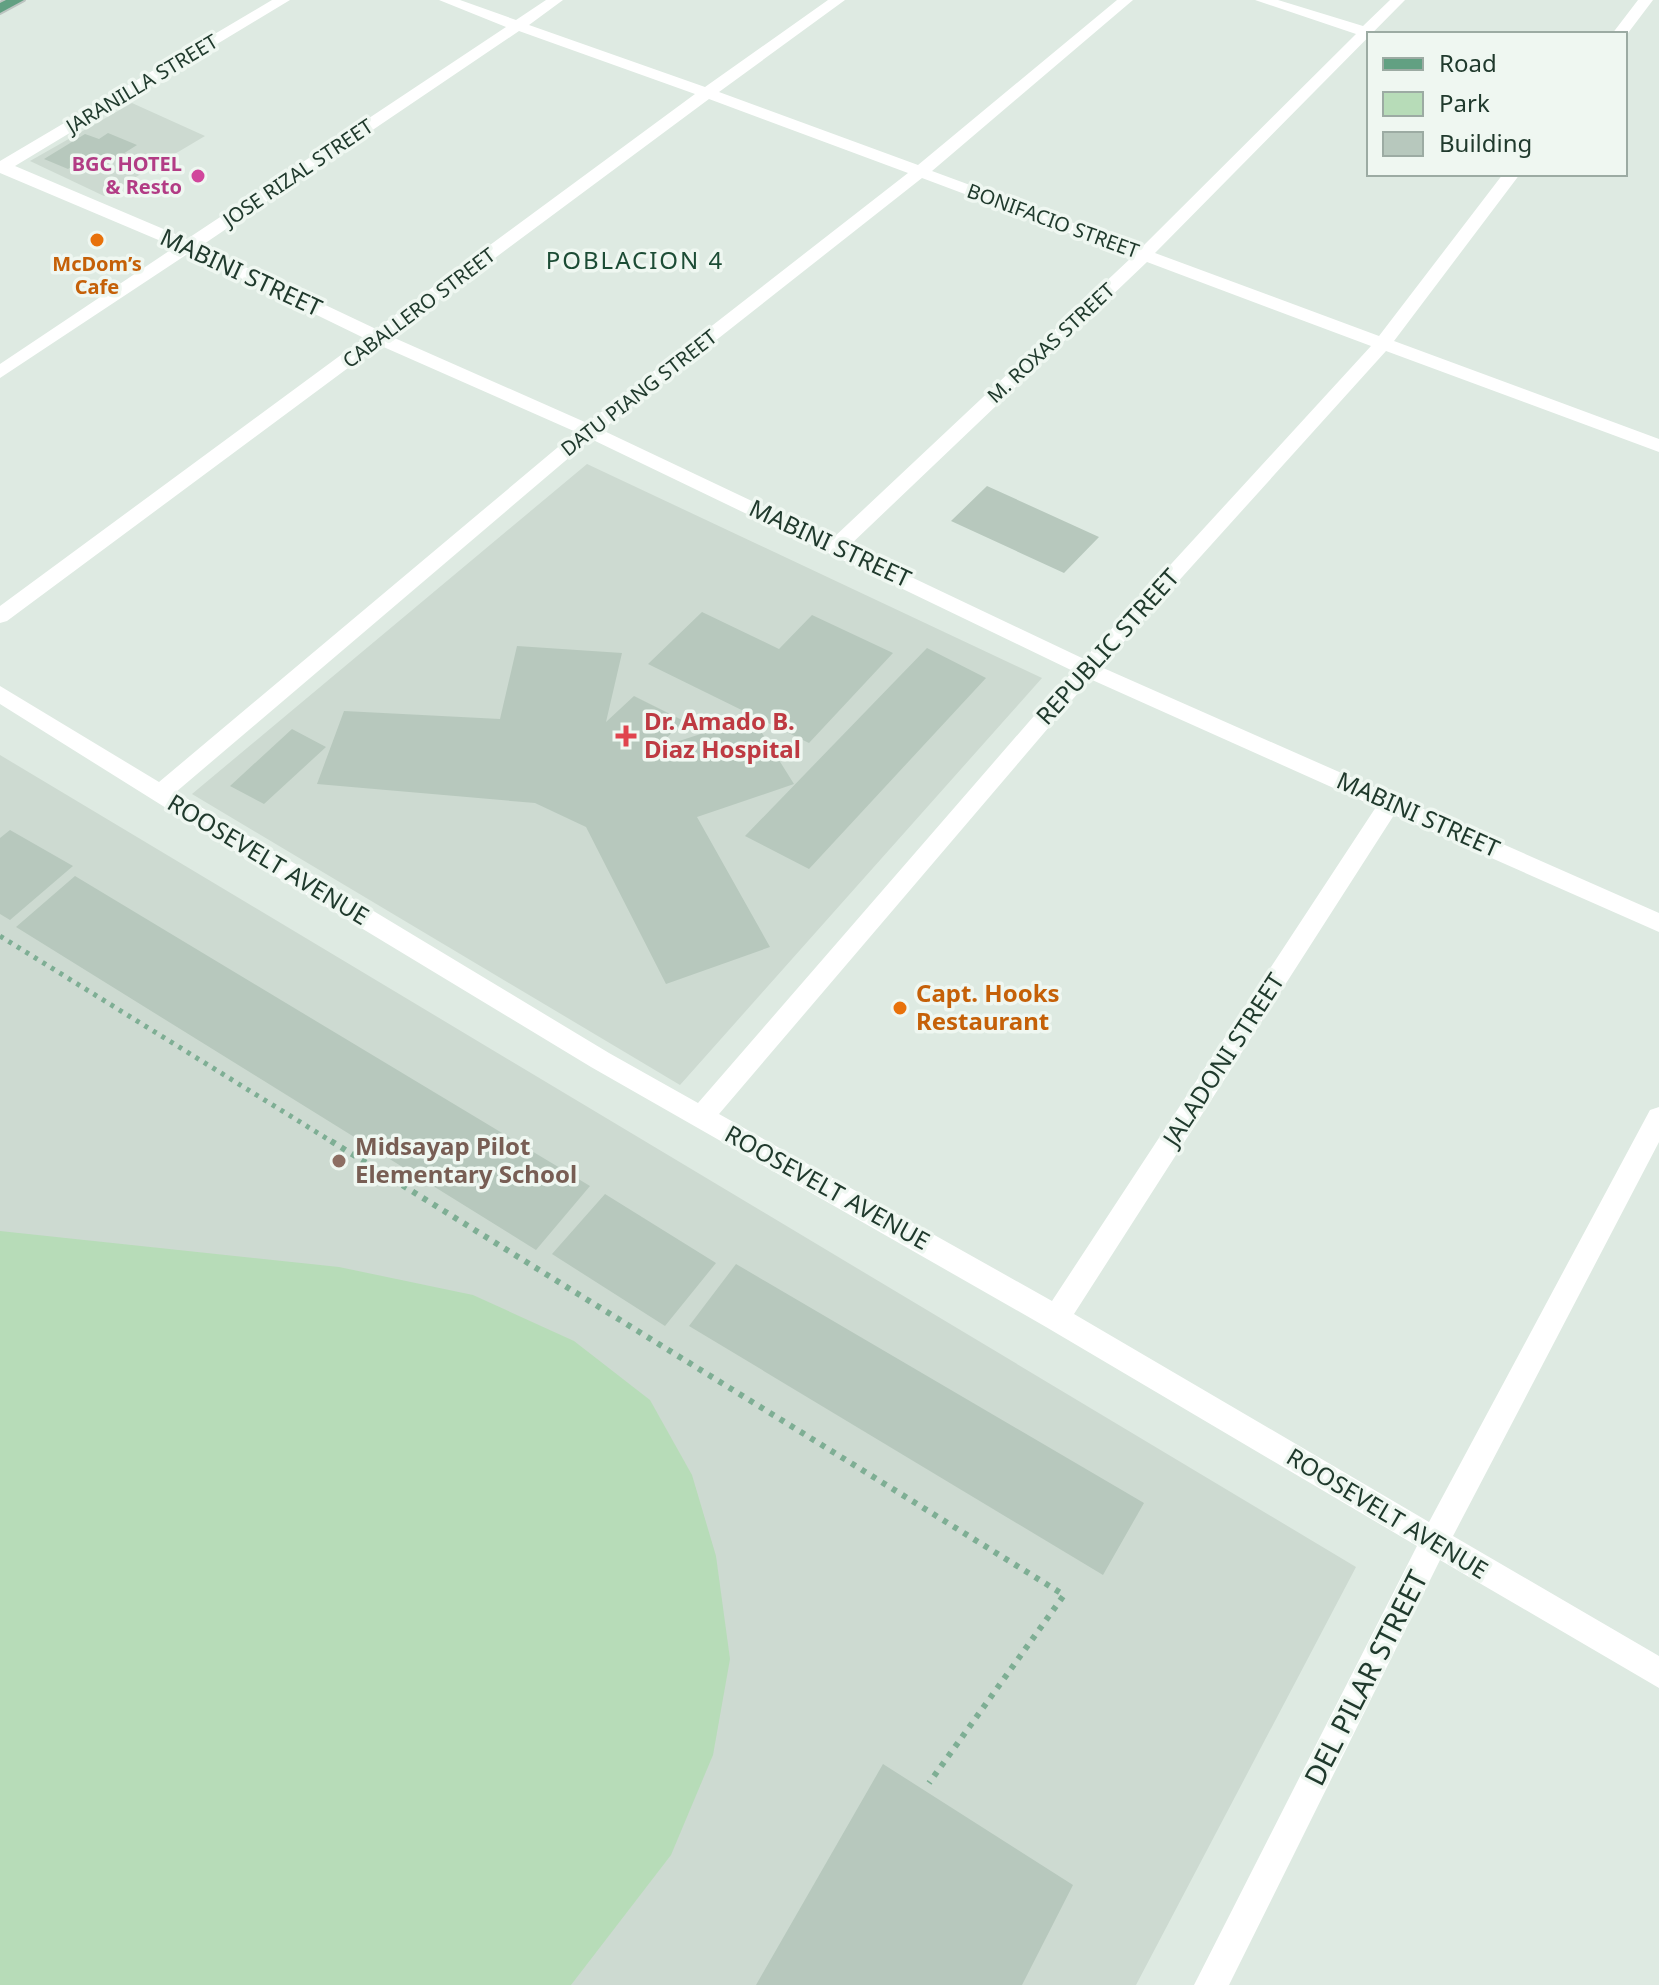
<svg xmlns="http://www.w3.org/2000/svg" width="1659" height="1985" font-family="'Noto Sans',sans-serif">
<rect width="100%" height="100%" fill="#deeae2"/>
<path fill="#cddad1" d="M132,103l73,33 -101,60 -74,-35z
M587,464l455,214 -362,407 -488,-291z
M0,755l1356,812 -220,418h-1136z"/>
<path fill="#b7dcb8" d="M0,1231l339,36 134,28 101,46 76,59 42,75 24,81 14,103 -17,96 -42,100 -100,130h-571z"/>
<path fill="#b7c8bd" d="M108,133l29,12 -44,28 -19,-8 -6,4 -24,-10 41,-25 14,5z
M987,486l112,51 -35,36 -113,-52z
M702,612l77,37 33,-34 81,38 -84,90 -161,-79z
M517,646l105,7 -16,69 28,-26 50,25 -29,28 97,-32 42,67 -97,33 73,130 -104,37 -80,-157 -51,-24 -218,-19 27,-73 156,8z
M927,648l59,30 -177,191 -64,-33z
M292,729l34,18 -62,57 -34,-18z
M10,830l63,36 -63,54 -10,-6v-76z
M75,876l515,310 -54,64 -520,-323z
M605,1194l111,69 -51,63 -113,-72z
M736,1264l408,239 -41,72 -414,-249z
M883,1764l190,121 -51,100h-266z"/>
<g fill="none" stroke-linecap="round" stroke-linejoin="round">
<g stroke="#bcc4c0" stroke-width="4">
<path id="primary" d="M6,0h18l-24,13v-10z"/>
</g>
<path stroke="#7eae94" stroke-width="5" stroke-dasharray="4 6" stroke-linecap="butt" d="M0,936l334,207"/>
<path stroke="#7eae94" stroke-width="6" stroke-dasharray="5 7" stroke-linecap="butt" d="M331,1141l733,454 -135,188"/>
<path fill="#fff" fill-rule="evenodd" d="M272,0h18l-275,166 172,73 319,-212 -67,-27h21l56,20 30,-20h17l-34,25 176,62 123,-87h17l-126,92 199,73 199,-165h16l-201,171 209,77 215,-214 -101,-34h23l85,26 27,-26h15l-250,253 224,83 124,-162h17l-126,167 265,98v13l-273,-101 -285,316 558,246v19l-265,-117 -320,499 355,208 221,-412 9,-3v35l-206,394 206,120v32l-219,-128 -211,425h-35l223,-439 -371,-219 -455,-260 -334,-202 -257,-161v-18l159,96 417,-350 -197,-87 -372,276 -7,2v-17l364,-268 -175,-85 -189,125v-14l175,-117 -175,-74v-12zM519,31l176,63 -319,235 -175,-83zM709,99l199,74 -321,250 -197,-87zM922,178l210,79 -300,282 -230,-109zM1147,262l224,84 -287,313 -236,-112zM591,439l482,232 -375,432 -89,-50 -433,-261zM1090,679l286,128 -324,494 -333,-187z
M1638,0h15l-28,37v-3h-13z"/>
<use href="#primary" fill="#62a082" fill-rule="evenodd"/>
</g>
<circle fill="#d1479c" stroke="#eff7f1" stroke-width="3" cx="198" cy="176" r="8"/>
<g fill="#e8710a" stroke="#eff7f1" stroke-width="3">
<circle cx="97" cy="240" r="8"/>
<circle cx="900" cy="1008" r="8"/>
</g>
<path fill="#e0444e" stroke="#eff7f1" stroke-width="3" d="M622 724h8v8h8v8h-8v8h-8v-8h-8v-8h8z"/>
<circle fill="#8d6e63" stroke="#eff7f1" stroke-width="3" cx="339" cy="1161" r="8"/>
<g text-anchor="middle" stroke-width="7" stroke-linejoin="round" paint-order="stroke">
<g font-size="20" fill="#203a2d" stroke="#eff7f1">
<text transform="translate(142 84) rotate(-31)" y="7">JARANILLA STREET</text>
<text transform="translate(298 173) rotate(-34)" y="7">JOSE RIZAL STREET</text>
<text transform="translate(1053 221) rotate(20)" y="7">BONIFACIO STREET</text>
<text transform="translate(419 308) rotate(-37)" y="7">CABALLERO STREET</text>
<text transform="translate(1051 343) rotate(-43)" y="7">M. ROXAS STREET</text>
<text transform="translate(639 393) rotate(-38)" y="7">DATU PIANG STREET</text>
</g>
<g font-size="20" font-weight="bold" fill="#b23c85" stroke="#eff7f1" text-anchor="end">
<text x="182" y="171">BGC HOTEL<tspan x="182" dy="23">&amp; Resto</tspan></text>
</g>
<g font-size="20" font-weight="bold" fill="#c56008" stroke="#eff7f1">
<text x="97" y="271">McDom’s<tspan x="97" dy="23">Cafe</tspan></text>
</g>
<g font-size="24" letter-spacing="2" fill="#1c4c35" stroke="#eff7f1">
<text x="635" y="269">POBLACION 4</text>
</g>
<g font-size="24" fill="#203a2d" stroke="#eff7f1">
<text transform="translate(241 273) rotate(25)" y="8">MABINI STREET</text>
<text transform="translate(830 544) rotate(25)" y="8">MABINI STREET</text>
<text transform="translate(1108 647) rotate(-48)" y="8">REPUBLIC STREET</text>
<text transform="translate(1418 815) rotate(24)" y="8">MABINI STREET</text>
<text transform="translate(268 860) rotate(31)" y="8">ROOSEVELT AVENUE</text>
<text transform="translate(1224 1060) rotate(-57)" y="8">JALADONI STREET</text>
<text transform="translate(827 1188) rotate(29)" y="8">ROOSEVELT AVENUE</text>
<text transform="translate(1387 1514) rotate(31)" y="8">ROOSEVELT AVENUE</text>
</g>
<g font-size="24" font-weight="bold" fill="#be3a42" stroke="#eff7f1" text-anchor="start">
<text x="644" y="730">Dr. Amado B.<tspan x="644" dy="28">Diaz Hospital</tspan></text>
</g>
<g font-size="24" font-weight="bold" fill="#c56008" stroke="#eff7f1" text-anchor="start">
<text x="916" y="1002">Capt. Hooks<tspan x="916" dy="28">Restaurant</tspan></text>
</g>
<g font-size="24" font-weight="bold" fill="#785e54" stroke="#eff7f1" text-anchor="start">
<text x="355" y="1155">Midsayap Pilot<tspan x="355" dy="28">Elementary School</tspan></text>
</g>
<g font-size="28" fill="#203a2d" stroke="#eff7f1">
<text transform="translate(1366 1678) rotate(-63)" y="10">DEL PILAR STREET</text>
</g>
</g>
<rect x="1367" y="32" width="260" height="144" fill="#eff7f1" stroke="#9caba3" stroke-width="2"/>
<rect x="1383" y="58" width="40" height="12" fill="#62a082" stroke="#9caba3" stroke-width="2"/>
<text x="1439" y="72" font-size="24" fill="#203a2d">Road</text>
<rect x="1383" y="92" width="40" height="24" fill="#b7dcb8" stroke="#9caba3" stroke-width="2"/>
<text x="1439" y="112" font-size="24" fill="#203a2d">Park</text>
<rect x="1383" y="132" width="40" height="24" fill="#b7c8bd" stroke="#9caba3" stroke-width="2"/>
<text x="1439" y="152" font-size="24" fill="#203a2d">Building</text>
</svg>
